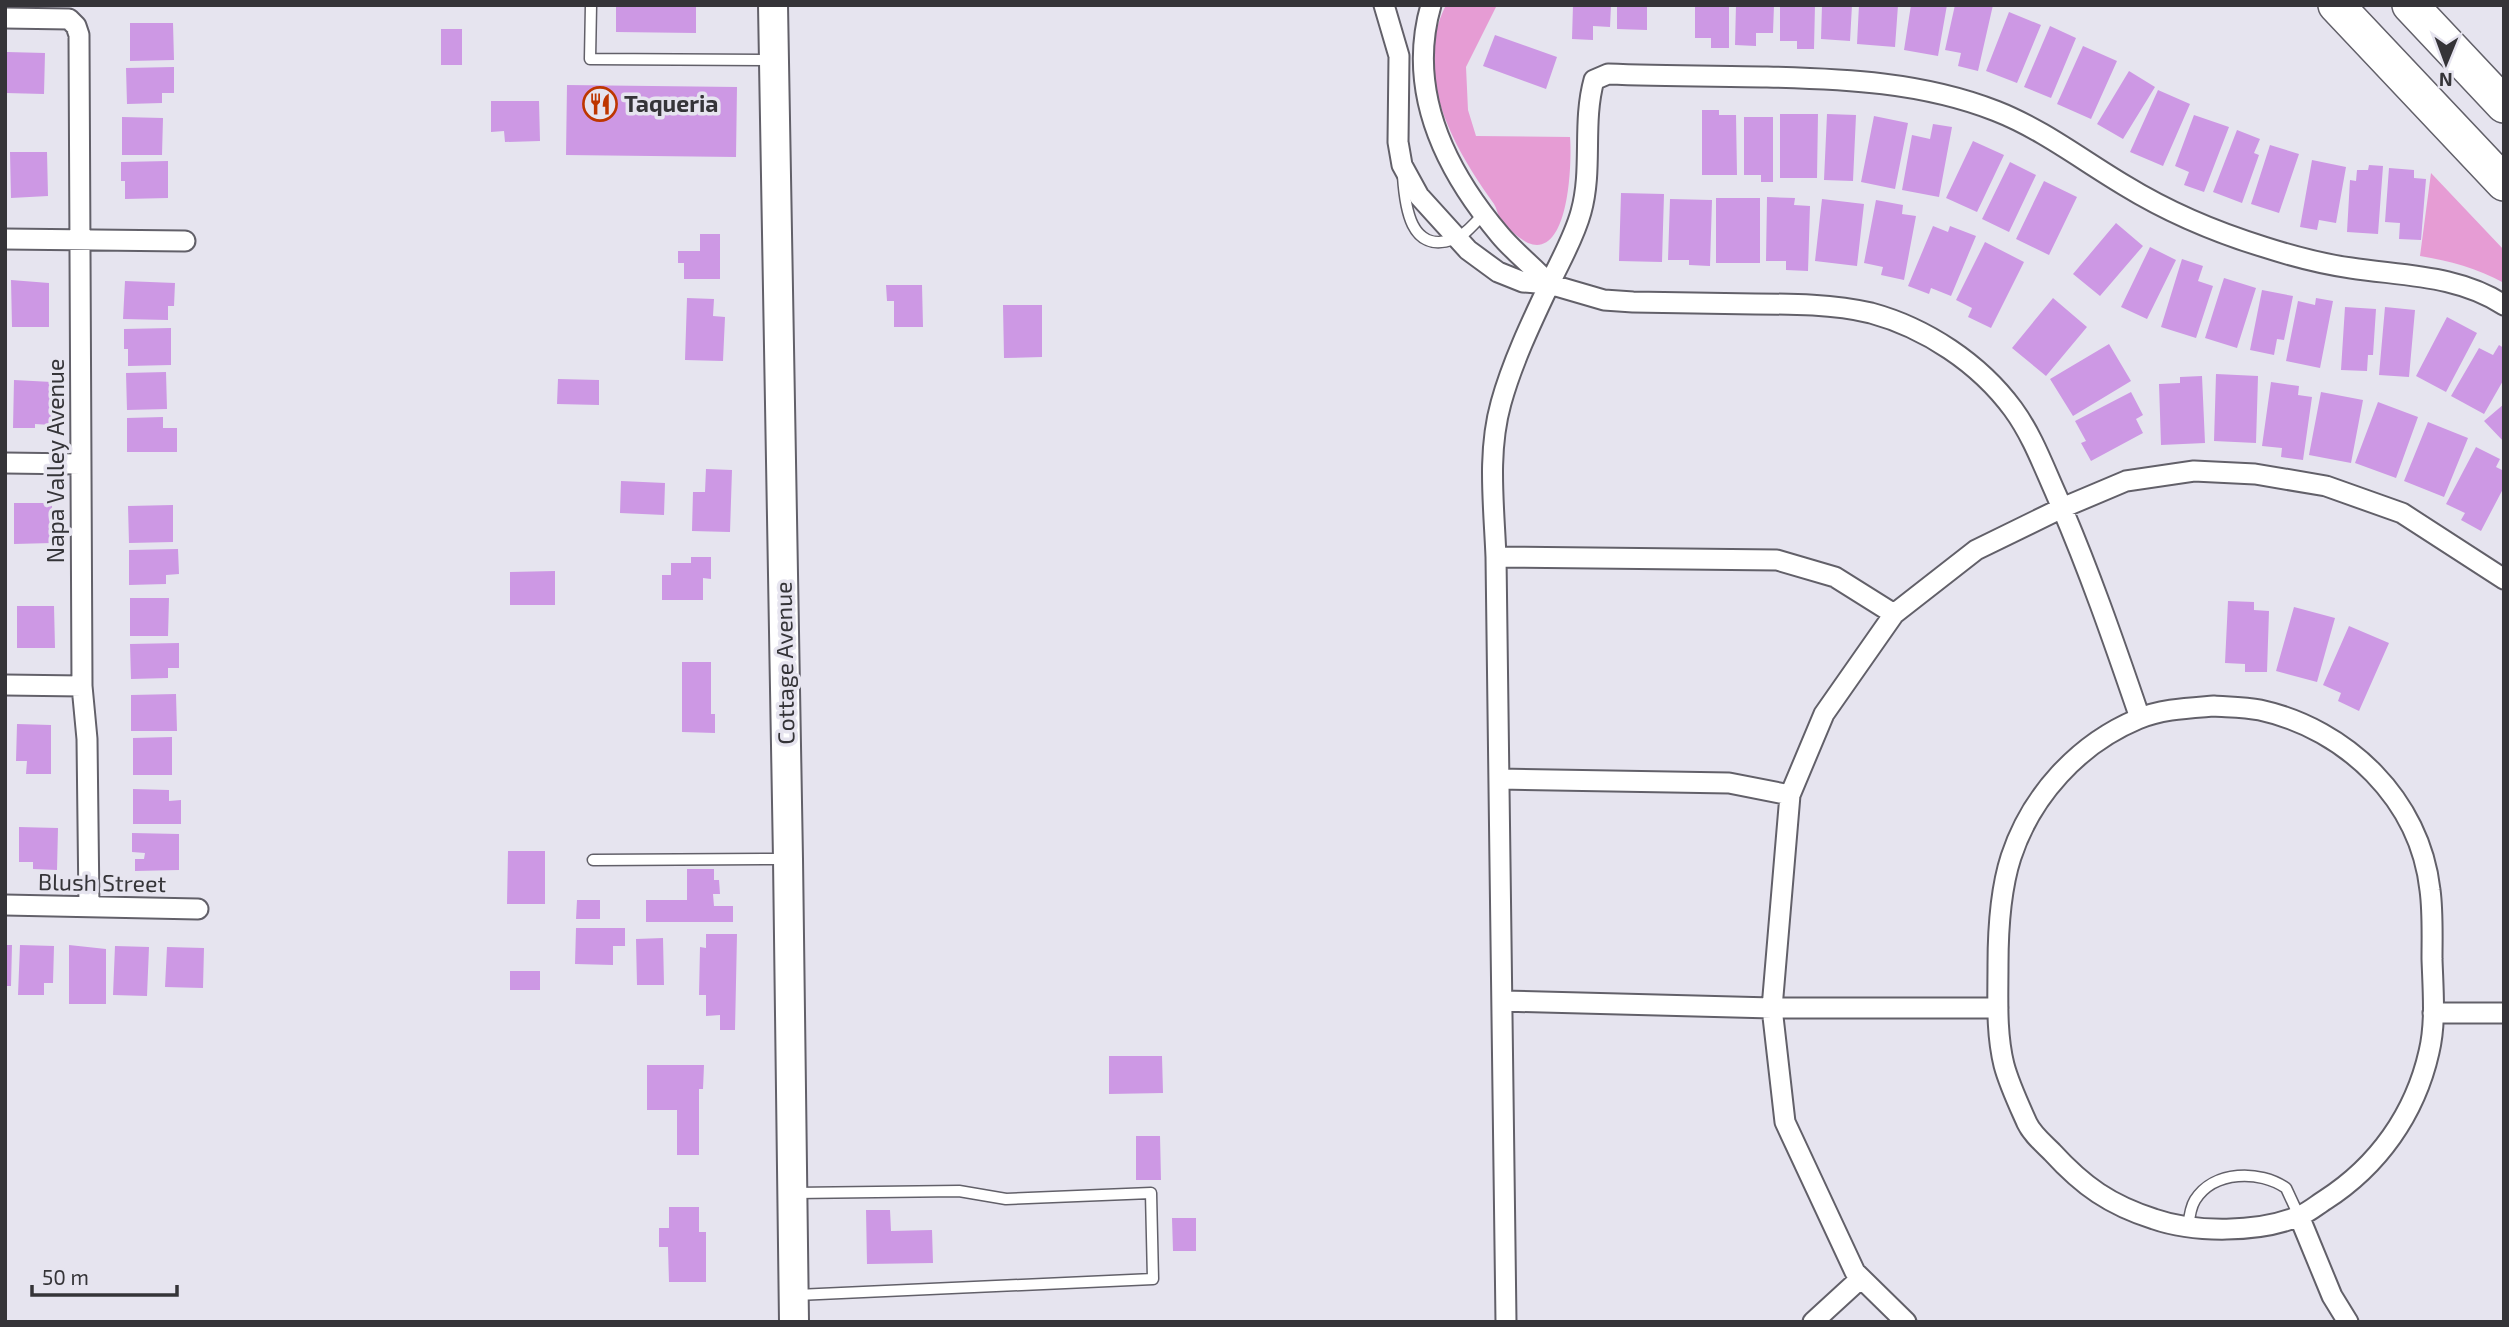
<svg xmlns="http://www.w3.org/2000/svg" width="2509" height="1327" font-family="'Exo 2',sans-serif">
<rect width="100%" height="100%" fill="#e6e4ef"/>
<path fill="#e69cd4" d="M1446,5h51l-31,62 2,43 8,26 94,1c2,22 0,123 -42,106 -8,-4 -24,-17 -28,-25 -3,-5 -3,-9 -6,-14 -40,-56 -83,-130 -48,-199z
M2431,173l73,77v33c-27,-15 -54,-22 -84,-27z"/>
<path fill="#cd98e4" d="M616,5h80v28l-80,-1z
M1573,5h38l-1,22 -17,-1v14l-21,-1z
M1617,5h30v25l-30,-1z
M1695,5h34v43h-18v-10h-16z
M1736,5h38l-1,28h-17v13l-21,-1z
M1780,5h35l-1,44h-17v-8h-17z
M1822,5h30l-2,36 -29,-2z
M1859,5h39l-3,42 -38,-3z
M1911,5h36l-9,51 -34,-6z
M1955,5h38l-15,66 -20,-5 3,-13 -16,-3z
M2009,12l32,13 -24,58 -31,-12z
M130,23h43l1,37 -44,1z
M2050,26l26,12 -25,60 -27,-11z
M441,29h21v36h-21z
M1495,35l62,22 -11,32 -63,-23z
M2083,46l34,15 -26,58 -34,-15z
M7,52l38,1 -1,41 -38,-1z
M174,67v26h-12v10l-35,1 -1,-36z
M2129,71l26,16 -32,52 -26,-15z
M567,85l170,2 -1,70 -170,-2z
M2158,90l32,14 -27,62 -33,-14z
M491,101h48l1,40 -35,1 -1,-11 -13,1z
M1702,110h17v5h17l1,60h-35z
M1780,114h38l-1,64h-37z
M1827,114l29,1 -3,66 -29,-1z
M2194,115l35,12 -25,65 -20,-7 5,-13 -14,-6z
M1874,116l34,7 -13,66 -34,-7z
M122,117l41,1 -1,37h-40z
M1744,117h29v65h-12v-7h-17z
M1933,124l19,3 -13,70 -37,-7 10,-55 18,4z
M2237,130l23,9 -6,14 5,2 -17,48 -29,-11z
M1973,141l31,14 -27,57 -31,-14z
M2270,145l29,9 -20,59 -28,-9z
M10,152h37l1,44 -37,2z
M2312,160l34,7 -10,56 -17,-3 -2,10 -17,-3z
M168,161v37l-43,1v-18h-4v-19z
M2010,162l26,13 -27,57 -27,-13z
M2369,165l14,1 -5,68 -31,-2 3,-52 6,1 1,-11h11z
M2389,168l25,2v8l12,1 -5,61 -22,-1 1,-16 -15,-1z
M2044,181l33,16 -28,58 -33,-16z
M1621,193l43,1 -2,68 -43,-1z
M1767,197l28,1 -1,7 16,1 -2,65 -22,-1v-9h-20z
M1716,198h44v65h-44z
M1670,199l42,1 -2,66 -21,-1v-5h-21z
M1822,199l42,5 -7,62 -42,-5z
M1876,200l27,5 -1,9 14,2 -12,64 -23,-5 2,-8 -19,-4z
M2116,223l27,23 -43,50 -27,-22z
M1933,226l15,6 2,-6 26,10 -25,60 -20,-8 -2,6 -21,-8z
M700,234h20v45h-36v-16h-6v-12h22z
M1985,242l39,20 -33,66 -23,-11 4,-9 -16,-8z
M2150,247l26,13 -29,59 -26,-12z
M2182,259l21,7 -5,15 15,5 -17,52 -35,-11z
M2224,278l32,10 -19,60 -32,-10z
M11,280l38,3v44h-37z
M125,281l50,2 -1,23h-6v14l-45,-1z
M886,285h36l1,42h-29v-26h-7z
M2262,290l31,6 -9,44 -7,-1 -3,16 -24,-5z
M687,298l27,1 -1,17 12,1 -2,44 -38,-1z
M2053,298l34,29 -41,49 -34,-28z
M2316,298l17,3 -13,67 -34,-7 12,-60 17,4z
M1003,305h39v52l-38,1z
M2345,307l31,2 -3,46h-5l-1,16 -26,-1z
M2385,307l30,3 -6,67 -30,-2z
M2447,317l30,16 -31,59 -30,-16z
M171,328v37l-43,1v-17h-4v-20z
M2109,344l22,37 -58,35 -23,-37z
M2499,345l5,3v31l-20,35 -33,-18 28,-48 14,7z
M166,372l1,37 -40,1 -1,-37z
M2216,374l42,2 -2,67 -42,-2z
M2202,376l3,67 -44,2 -2,-61 21,-1v-6z
M558,379l41,1v25l-42,-1z
M14,380l38,2 -1,43 -16,-1v4h-22z
M2271,382l28,4 -1,9 14,2 -9,63 -22,-3 1,-9 -20,-2z
M2131,392l12,23 -7,4 7,14 -52,28 -10,-18 5,-2 -11,-20z
M2321,392l42,8 -12,63 -42,-8z
M2378,402l40,15 -22,61 -41,-15z
M2504,404v38l-20,-21z
M163,417v11h14v24h-50v-34z
M2428,422l40,16 -24,59 -40,-16z
M2476,447l24,12 -4,8 8,4v16l-23,44 -20,-11 4,-7 -19,-9z
M706,469l26,1 -2,62 -38,-1 1,-39h12z
M621,481l44,2 -1,32 -44,-2z
M14,503h38v40l-38,1z
M173,505v37l-44,1 -1,-37z
M178,549l1,25 -13,1v9l-37,1v-35z
M691,557h20v22l-8,-1v22h-41v-25h9v-12h20z
M555,571v34h-45v-33z
M130,598h39l-1,38h-38z
M2228,601l26,1v8l15,1 -2,61h-22v-8l-20,-1z
M17,606h37l1,42h-38z
M2294,607l41,11 -18,64 -41,-11z
M2349,626l40,17 -30,68 -21,-10 3,-8 -18,-8z
M179,643v25h-11v10l-37,1 -1,-35z
M682,662h29v52h4v19l-33,-1z
M176,694l1,37h-46v-36z
M17,724l34,1v49h-25l1,-13h-11z
M172,737v38h-39v-37z
M133,789l36,1v11l12,-1v24h-48z
M19,827l39,1 -1,42 -24,-1v-7h-14z
M132,833l47,1v36l-44,1v-12h9l1,-6 -13,-1z
M508,851h37v53h-38z
M687,869h27v11h5l1,14h-7l1,12h19v16h-87v-22h41z
M577,900h23v19h-24z
M576,928h49v18h-12v19l-38,-1z
M706,934h31l-2,96h-15v-15l-14,1v-21h-7l1,-48 6,1z
M663,938l1,47h-27l-1,-46z
M5,945h7l-1,41h-6z
M20,945l34,1 -1,37h-9v12h-26z
M69,945l37,4v55h-37z
M115,946l34,1 -2,49 -34,-1z
M167,947l37,1 -1,40 -38,-1z
M510,971h30v19h-30z
M1109,1056h53l1,37 -54,1z
M647,1065h57l-1,24h-4v66h-22v-45h-30z
M1136,1136h24l1,44h-25z
M669,1207h30v25h7v50h-37l-1,-35h-9v-19h10z
M866,1210h24l1,21 41,-1 1,33 -66,1z
M1172,1218h24v33h-23z"/>
<g fill="none" stroke-linecap="round" stroke-linejoin="round">
<g stroke="#626069" stroke-width="13">
<path id="lane" d="M591,5l-1,54 181,1
M1403,176c2,30 7,79 51,63 11,-3 21,-17 29,-24
M593,860l191,-1
M794,1193l165,-2 47,8 145,-6 2,86 -356,16
M2188,1228c1,-9 2,-20 7,-28 19,-30 65,-30 91,-12l13,28"/>
</g>
<g stroke="#626069" stroke-width="23">
<path id="street" d="M1384,5l15,51 -1,86 4,23 17,31 49,54 30,22 25,10 26,2 55,16 29,2c40,1 81,1 122,2 38,0 78,0 116,9 55,15 108,50 142,96 19,26 30,56 43,85 32,73 58,148 84,224
M1431,5c-25,87 14,165 69,230 15,18 34,32 49,49
M5,18l64,1 7,7 3,9 3,651 5,53 2,167
M5,239l180,2
M5,463l76,1
M1496,557l281,3 58,17 59,37
M5,685l77,1
M2214,706c15,1 32,1 46,4 87,19 160,90 170,180 3,22 2,47 2,69 1,31 4,64 -3,93 -14,62 -51,114 -104,148 -8,5 -17,13 -26,16 -40,17 -105,17 -145,3 -44,-14 -71,-33 -102,-67 -9,-9 -20,-18 -25,-29 -8,-18 -18,-39 -23,-58 -8,-32 -6,-67 -6,-100 0,-35 2,-74 13,-108 20,-61 67,-113 127,-138 23,-10 51,-11 76,-13z
M1499,779l230,4 61,12
M5,905l193,4
M1502,1001l270,7h226
M2433,1013h71
M2299,1216l33,80 16,26
M1506,1322l-10,-765c-2,-51 -9,-104 5,-154 11,-40 30,-80 48,-118 11,-24 25,-47 32,-73 12,-43 1,-89 13,-132l14,-6c53,2 106,2 159,3 78,2 155,5 229,34 46,18 86,49 128,74 44,27 91,47 140,62 28,9 58,17 87,21 53,8 107,7 153,37
M1813,1322l48,-44
M1906,1322l-51,-50 -70,-150 -13,-114 18,-213 34,-81 70,-100 82,-64 86,-42 64,-27 68,-10 61,3 71,12 76,27 102,66"/>
</g>
<g stroke="#626069" stroke-width="32">
<path id="secondary" d="M773,5l15,854 6,463"/>
</g>
<g stroke="#626069" stroke-width="38">
<path id="highway" d="M2336,5l168,178
M2410,5l94,100"/>
</g>
<use href="#lane" stroke="#fff" stroke-width="10"/>
<use href="#street" stroke="#fff" stroke-width="19"/>
<use href="#secondary" stroke="#fff" stroke-width="28"/>
<use href="#highway" stroke="#fff" stroke-width="35"/>
</g>
<defs>
<g id="restaurant-ring" transform="scale(1.75)"><circle r="9.5" fill="#e6e4ef" stroke="#be3600" stroke-width="1.5"/><path d="M-5-6h1v4h1v-4h1v4h1v-4h1v5L-1.5 .5V6h-2V.5L-5-1ZM5-6V6H3V1.5H1.5Q1.5-4 5-6Z" fill="#be3600"/></g>
</defs>
<g fill-rule="evenodd">
<use href="#restaurant-ring" x="600" y="104"/>
</g>
<g text-anchor="middle" stroke-width="7" stroke-linejoin="round" paint-order="stroke">
<g font-size="23" font-weight="bold" fill="#353438" stroke="#e6e4ef" text-anchor="start">
<text x="624" y="112">Taqueria</text>
</g>
<g font-size="23" fill="#353438" stroke="#e6e4ef">
<text transform="translate(56 461) rotate(-90)" y="8">Napa Valley Avenue</text>
<text transform="translate(785 663) rotate(-91)" y="8">Cottage Avenue</text>
<text transform="translate(102 883) rotate(1)" y="8">Blush Street</text>
</g>
</g>
<rect width="2509" height="1327" fill="none" stroke="#353438" stroke-width="14"/>
<g transform="translate(2446 63) rotate(181)" stroke="#e6e4ef" stroke-width="5" paint-order="stroke">
<path d="M0-5L12 26L0 18L-12 26Z" fill="#353438"/>
<text y="-10" font-size="19" font-weight="bold" text-anchor="middle" fill="#353438">N</text>
</g>
<path d="M32 1285v10h145v-10" fill="none" stroke="#353438" stroke-width="3.5"/>
<text x="42" y="1285" font-size="21" fill="#353438" stroke="#e6e4ef" stroke-width="5" paint-order="stroke">50 m</text>
</svg>
